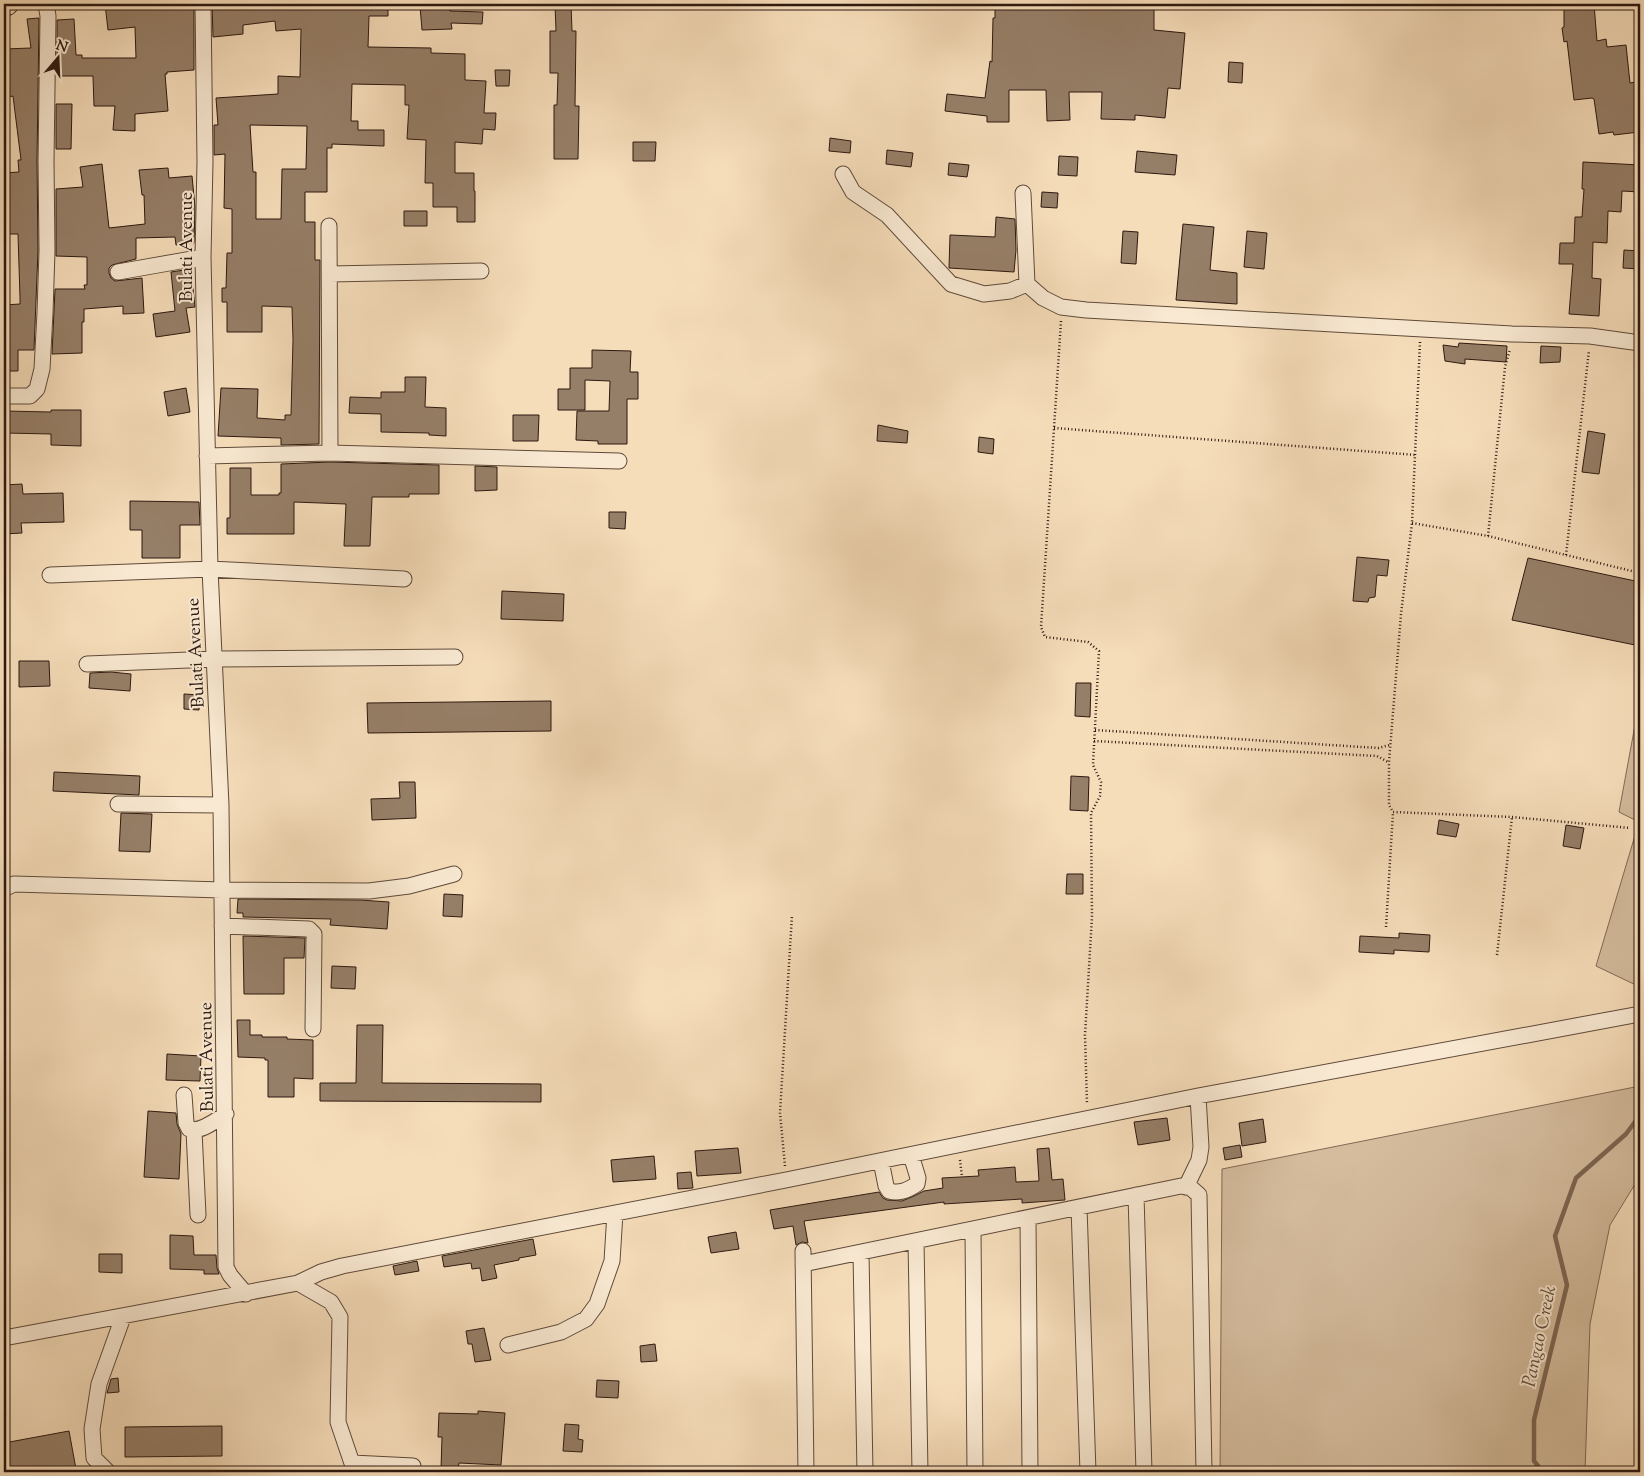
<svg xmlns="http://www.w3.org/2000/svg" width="1644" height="1476" font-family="'Sorts Mill Goudy',serif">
<rect width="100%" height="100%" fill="#f6ddba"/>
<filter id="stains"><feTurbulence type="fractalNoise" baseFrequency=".004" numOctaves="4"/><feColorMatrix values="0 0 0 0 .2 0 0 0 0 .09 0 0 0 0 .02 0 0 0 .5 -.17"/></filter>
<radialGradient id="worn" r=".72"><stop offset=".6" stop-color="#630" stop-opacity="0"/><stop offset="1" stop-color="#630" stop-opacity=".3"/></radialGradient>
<path fill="#d4bc9d" stroke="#806a56" d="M1640,698v289l-44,-21 43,-144 -20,-10z
M1640,1086v90l-30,49 -20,99 -5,148h-365l2,-303z"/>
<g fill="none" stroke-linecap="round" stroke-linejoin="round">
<path stroke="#7d6653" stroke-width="4.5" d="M1543,1472l-9,-11v-41l33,-135 -12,-49 21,-58 50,-44 14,-19"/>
</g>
<path fill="#967f68" stroke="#2d1910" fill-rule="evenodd" d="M105,4h89v66l-27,2v2h-2l3,37 -33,3v17l-22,-1 2,-24h-21l-1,-30h-36v-56l17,-1 2,36h6v3h54l-1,-31 -27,3z
M212,4h176v12h-19l-1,31 63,1v5l34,1v26l21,1 -2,32h12l-1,17 -12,-1 -1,15 -27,-2v31h19v18h1v31h-18v-15h-24v-24h-8l1,-43 -19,-1 2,-34h-4v-20l-53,-1 -1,37h7v9h26v16l-52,-2v4h-5v44h-22v30h10v38h5l-1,184 -38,1v-7l-63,-2 3,-48 37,1 -1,29 28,2v-5h6l2,-75 -1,-33 -30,-1v26h-35v-30h-5v-14h4l1,-35h5v-44l-8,-1 1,-54 -11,1v-30h4l-2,-27 62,-4v-18l22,1 1,-48 -25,2 -1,-10 -32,4v9l-30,3zM250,125l57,1 -1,43h-24l-1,50h-25v-47h-3z
M555,4h16l1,27h4l-1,75h4l-1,53h-24v-54h3l1,-32h-8v-42h6z
M995,4h159v26l31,3 -5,56 -12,-1 -3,30 -30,-3v5l-34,-1 1,-27h-33l1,28 -23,1 -1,-31h-37v32h-22v-6l-42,-5 2,-17 38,4 5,-37 2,1 1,-44h2z
M1564,4h30l3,37 9,-2 1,8 19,-2 4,38 6,-1 2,12 -3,1 4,37 -25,3 -1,-3 -14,2 -5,-35 -2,-1 -18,2 -7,-59 -3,1 -2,-14 2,-1z
M450,5v6l33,1 -1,12 -31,-1 1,6 -30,1 -2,-24z
M39,18l-2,143 1,90 -4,99h-16v21h-14v-66l16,-1v-6l-2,-64h-14v-61l15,-1 -1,-12h3l-8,-64 -9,2v-49l27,-1 -4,-29z
M1229,62l14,1 -1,20 -14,-1z
M495,70h15l-1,16h-13z
M56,104h16l-1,45h-15z
M830,138l21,3 -1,12 -21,-2z
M633,142h23l-1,19h-22z
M887,150l26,3 -2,14 -25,-3z
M1137,151l40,4 -2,20 -40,-3z
M1059,156l19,1 -1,19 -19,-1z
M1583,162l57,3v27l-18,-1 -1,21 -13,-1 -1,32 -14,-1 -1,36 9,1 -2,37 -30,-2 4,-50h-14l1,-21h14l1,-26h7l2,-28h-2z
M949,163l20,2 -2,12 -19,-2z
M102,164l7,64 36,-4 -1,-29h-2l-3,-25 29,-2 1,10 23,-2 3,31 -1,36 -18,2 -1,-8 -39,1v21l-24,6 -3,3v5l2,5 4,3 27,-3 2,35 -21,1v-8l-39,3v13h-2v31l-30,1 3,-65h30l-1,-4h3v-28l-31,-1v-67l27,-2 -3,-20z
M1042,192l16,1 -1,15 -16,-1z
M404,211h23v15h-23z
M996,217l19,2 1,31 -2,22 -65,-4 1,-33 45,2z
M1183,224l31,3 -4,43 27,3v31l-61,-4z
M1123,231l15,1 -2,32 -15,-1z
M1247,231l20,2 -3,36 -20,-2z
M1624,250l16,1v18l-17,-1z
M191,269l4,38 -9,1 4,24 -34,5 -3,-23 22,-3 -4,-39z
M1459,343l48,3 -1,16 -41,-3v5l-20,-3 -2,-16 15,2z
M1541,346l20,1 -1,15 -20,1z
M592,350l39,1 -1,21h8v27h-11v45h-29v-3l-22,-1 1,-29h32l1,-30 -25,-1v30h-27v-21h12v-21h22z
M405,377h21l-1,30 21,1v28l-17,-1v-2l-48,-1v-18l-32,-1 1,-16 31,1v-6h24z
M186,388l4,24 -22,4 -4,-24z
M51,410h30v36l-30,-1v-11l-47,-1v-22l47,1z
M513,415h26l-1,26h-25z
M878,425l30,6 -1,12 -30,-2z
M1588,431l17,3 -6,40 -17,-2z
M979,437l15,2 -1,15 -15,-2z
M330,462l109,3v29h-30v3h-37l-2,49h-26l2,-42 -52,-2v32h-67v-16h3v-50h21v27h28v-2h2v-29z
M475,466l22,1v23l-22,1z
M22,484l1,10 40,-1 1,29 -43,1 1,10 -18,1v-49z
M130,501l69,1 1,23h-20v33h-38v-28h-12z
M609,512h17l-1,17 -16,-1z
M1357,557l32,3 -2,16 -10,-1 -2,22 -6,1 -1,4 -15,-1z
M1528,558l112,24v64l-128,-26z
M502,591l62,3 -1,27 -62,-2z
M19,661h30l1,25 -31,1z
M111,672l20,2 -1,17 -41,-3 1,-15z
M1076,683h15l-1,34 -15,-1z
M184,694l16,1 -1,15 -15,-1z
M551,701v30l-183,2 -1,-30z
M54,772l86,4 -1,19 -86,-4z
M1071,776l18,1 -1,34 -18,-1z
M399,782h16l1,36 -44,2 -1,-21 29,-1z
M121,813l31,1 -2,38 -31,-1z
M1439,820l20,4 -3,13 -19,-3z
M1566,825l18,3 -4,21 -17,-3z
M1067,874h16v20h-17z
M444,894l19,1 -1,22 -19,-1z
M238,899l122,1 29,2 -2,27 -57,-4 1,-6 -88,-2v-4h-6z
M1399,933l31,2 -1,17 -35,-2v4l-35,-2 1,-16 39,2z
M243,936l62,2 -1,20h-20v36h-40z
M332,966l24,1 -1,22 -24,-1z
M237,1020h13v15h12v2h25v2l26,1v39l-19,-1v19h-26v-37h-3v-2l-27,-1z
M357,1025h26l-1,58 159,1v18l-221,-1v-18h36z
M167,1054l34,2 -1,25 -34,-1z
M148,1111l28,2 1,11 4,10 -2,45 -35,-2z
M1167,1118l3,22 -32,5 -4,-23z
M1263,1119l3,23 -24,4 -3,-23z
M1240,1145l2,12 -17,3 -2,-12z
M738,1148l3,25 -44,3 -2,-25z
M1049,1148l3,32 11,-1 2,21 -43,3v-4l-78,5v-2l-140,19 4,22 -6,-1 -6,3 -3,-19 -19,3 -4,-19 109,-18 4,6 4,2 15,1 12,-5 10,-5 19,-3 -1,-10 37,-2 -1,-6 37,-3 1,15 23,-1 -2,-32z
M654,1156l2,23 -43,3 -2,-22z
M691,1172l2,16 -15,1 -1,-16z
M736,1232l3,17 -28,4 -3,-16z
M170,1235l23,1 1,19h22l1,13 2,6h-15v-4l-34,-1z
M533,1239l3,16 -17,3v2l-25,5 3,13 -15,3 -2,-13 -8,1 -1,-6 -27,4 -2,-11z
M99,1254h23v19l-23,-1z
M417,1261l2,10 -24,4 -2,-9z
M484,1328l7,32 -16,2 -3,-18h-4l-2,-13z
M655,1344l2,17 -16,1 -1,-16z
M118,1378l1,14 -12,1 4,-14z
M597,1380l22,1 -1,17 -22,-1z
M478,1411l27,2 -4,52 -42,-2 -1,8 -17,-2 1,-32h-4l1,-24 39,1z
M565,1424l14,1 -1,14 5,1 -1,12 -19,-1z
M222,1426v30l-97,1v-30z
M69,1431l7,38 -16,3h-56v-29z"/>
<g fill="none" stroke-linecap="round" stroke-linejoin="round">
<g stroke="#5f4a3a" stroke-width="17">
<path id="minor" d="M203,4l2,158 -2,95 7,312 11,236 5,462 4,8 16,19
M843,174l10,18 34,23 64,69 33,10 26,-3 17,-7
M1023,193l4,91 16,14 18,9 25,3 426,24 78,2 50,7
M329,226l1,227
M118,272l85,-15
M330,274l151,-3
M4,396h26l7,-7 5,-20 3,-56 2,-62 -1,-90 2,-145 -2,-12
M207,456l123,-3 289,8
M50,575l160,-6 194,10
M87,664l128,-5 240,-2
M118,804l103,1
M4,889l10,-5 208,6 147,1 40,-5 45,-12
M222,926l87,3 5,5 -1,95
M184,1095l2,28 3,6c12,4 27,-9 37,-15
M194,1131l4,84
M881,1161l5,25 3,5c11,3 19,-1 28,-7l1,-6 -7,-23
M1186,1187l13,-27 2,-13 -3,-51
M1136,1195l8,277
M1079,1207l9,265
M1028,1218l2,254
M973,1229l2,243
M916,1241l4,231
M803,1251l3,221
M861,1253l4,219
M803,1264l378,-78 10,2 8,7 5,277
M298,1283l33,19 9,15 -2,105 17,50
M4,1338l294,-55 23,-11 21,-6 444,-86 412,-84 442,-82
M508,1345l53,-13 25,-13 11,-15 15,-43 3,-48
M352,1463l61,3
M108,1472l-14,-14 -2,-29 7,-45 24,-67"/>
</g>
<g stroke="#2d1910" stroke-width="24">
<path id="highway" d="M4,5l3,-1"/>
</g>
<path stroke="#2d1910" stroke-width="2.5" stroke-dasharray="1 2.5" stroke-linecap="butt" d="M1061,321l-20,306 4,10 43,5 11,9 -6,114 8,17 -1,14 -9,17 1,104 -7,118 2,69
M1420,342l-8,181 -11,91 -12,148v43l4,7 119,5 118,11
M1054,428l362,27
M1412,523l76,13 152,37
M1488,536l17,-169 5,-18
M1566,555l23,-205
M1095,730l283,18 12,-3
M1094,741l283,15 11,6
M1386,927l7,-115
M1497,955l15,-138
M960,1160l2,17
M785,1166l-5,-53 12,-198"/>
<use href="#minor" stroke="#f9e9d2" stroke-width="15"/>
<use href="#highway" stroke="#f6ddba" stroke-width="22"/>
</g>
<g text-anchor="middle" stroke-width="4" stroke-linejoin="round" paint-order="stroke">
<g font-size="18" fill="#2d1910" stroke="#f9e9d2">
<text transform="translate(186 247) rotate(-90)" y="6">Bulati Avenue</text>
<text transform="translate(195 653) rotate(-93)" y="6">Bulati Avenue</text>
<text transform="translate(206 1057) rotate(-91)" y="6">Bulati Avenue</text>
</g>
<g font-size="19" font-style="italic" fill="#624d3d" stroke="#f9e9d2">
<text transform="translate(1538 1336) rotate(-78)" y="7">Pangao Creek</text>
</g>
</g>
<rect width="1644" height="1476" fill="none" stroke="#f6ddba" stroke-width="20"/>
<rect x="5" y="5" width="1634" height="1466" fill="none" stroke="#2d1910" stroke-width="2.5"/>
<rect x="10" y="10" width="1624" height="1456" fill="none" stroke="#2d1910"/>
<g transform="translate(58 58) rotate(19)" stroke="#f9e9d2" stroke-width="4" paint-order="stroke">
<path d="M0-4L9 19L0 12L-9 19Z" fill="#2d1910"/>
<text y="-8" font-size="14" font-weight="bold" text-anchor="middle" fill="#2d1910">N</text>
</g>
<rect width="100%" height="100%" filter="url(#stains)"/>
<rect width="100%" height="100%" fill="url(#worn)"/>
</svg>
